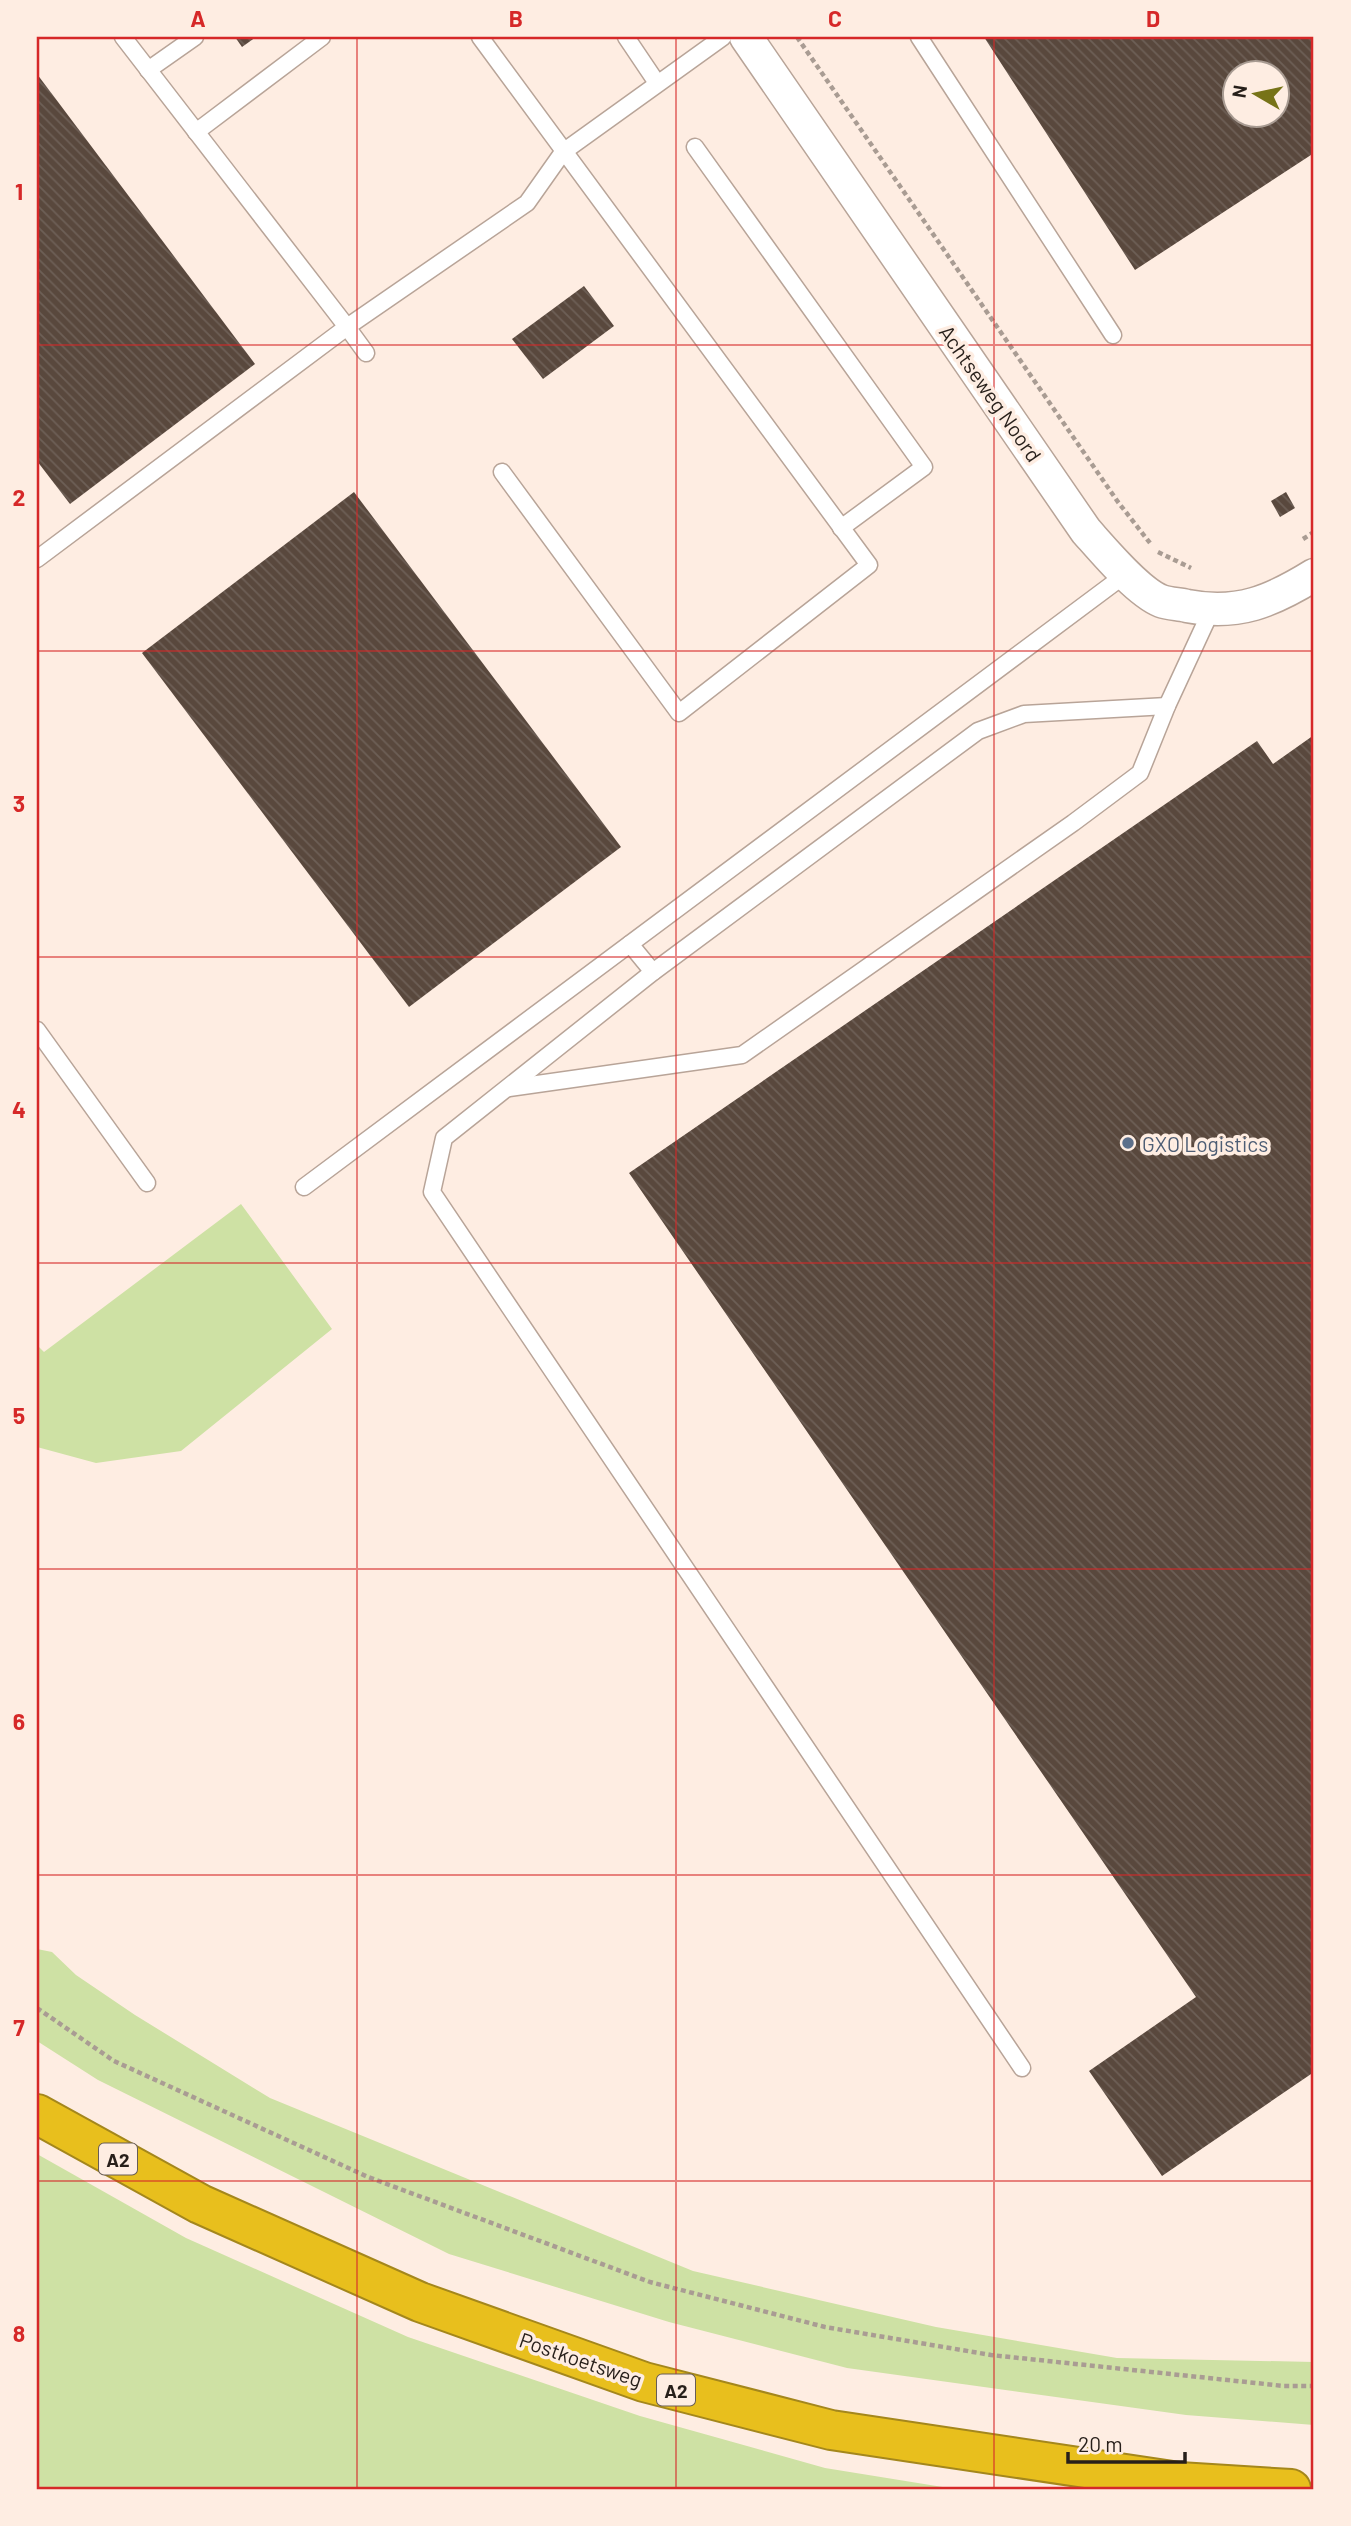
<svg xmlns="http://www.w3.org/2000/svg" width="1351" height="2526" font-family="Barlow,sans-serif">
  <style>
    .green { fill: #cee1a4 }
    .building { fill: url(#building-back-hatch); fill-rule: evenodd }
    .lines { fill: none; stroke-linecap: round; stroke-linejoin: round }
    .lane-casing { stroke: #b8a498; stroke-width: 19 }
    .street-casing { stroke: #b8a498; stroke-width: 35 }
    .highway-casing { stroke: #a4871c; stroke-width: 42 }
    .path { stroke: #a99c93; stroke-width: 4.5; stroke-dasharray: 5 3.5; stroke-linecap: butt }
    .lane { stroke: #fff; stroke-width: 16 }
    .street { stroke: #fff; stroke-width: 32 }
    .highway { stroke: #e8bf1d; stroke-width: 38 }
    .grid { fill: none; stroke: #d62828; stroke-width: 2; stroke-opacity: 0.55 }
    .service-dot { fill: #5c6f8a; stroke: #feede2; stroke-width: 2.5 }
    .labels { text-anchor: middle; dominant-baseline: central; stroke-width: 7; stroke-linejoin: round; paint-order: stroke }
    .shield { fill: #feede2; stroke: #685d56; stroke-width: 2 }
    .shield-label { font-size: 19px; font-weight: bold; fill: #271f1a }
    .street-label { font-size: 21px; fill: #271f1a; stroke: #feede2 }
    .service-label { font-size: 21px; fill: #4e5e75; stroke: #feede2; text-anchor: start }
    .neatline { fill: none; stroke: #d62828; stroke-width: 2.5 }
    .grid-label { font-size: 23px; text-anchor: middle; font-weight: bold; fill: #d62828 }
  </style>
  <defs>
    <pattern id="building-back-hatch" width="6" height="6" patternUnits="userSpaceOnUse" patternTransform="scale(1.75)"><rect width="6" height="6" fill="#59483d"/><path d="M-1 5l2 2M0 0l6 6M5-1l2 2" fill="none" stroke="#6d5f56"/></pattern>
  </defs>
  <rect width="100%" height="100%" fill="#feede2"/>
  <g class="green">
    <polygon points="241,1204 332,1329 181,1451 96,1463 37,1447 37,1345 44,1352"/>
    <polygon points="37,1949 52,1952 76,1975 135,2015 270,2098 693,2271 936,2327 1117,2358 1314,2362 1314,2425 1186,2415 847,2368 669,2322 449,2254 98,2080 37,2041"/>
    <polygon points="37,2154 186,2238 408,2337 640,2416 825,2468 955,2489 37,2489"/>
  </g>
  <g class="building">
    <polygon points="235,37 256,37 242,47"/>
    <path d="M984 37H1314V153L1135 270ZM1236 74H1278V116H1236Z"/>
    <polygon points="37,74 255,364 70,504 37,461"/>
    <polygon points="584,286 614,326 543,379 512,339"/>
    <polygon points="354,492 621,847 409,1007 142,653"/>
    <polygon points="1286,492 1295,508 1280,517 1271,501"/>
    <polygon points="1314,735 1314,2072 1162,2176 1089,2071 1196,1997 629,1173 1257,741 1273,764"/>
  </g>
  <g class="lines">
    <g class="lane-casing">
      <g id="lane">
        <polyline points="480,37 869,565 679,713 502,472"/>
        <polyline points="626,37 657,83"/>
        <polyline points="919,37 1113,335"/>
        <polyline points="148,70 195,37"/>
        <polyline points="196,132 322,37"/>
        <polyline points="695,147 924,467 841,528"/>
        <polyline points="366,353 347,327 527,203 563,152 723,37"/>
        <polyline points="37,559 347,327 123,37"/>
        <polyline points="630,944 653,972"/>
        <polyline points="37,1030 147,1183"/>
        <polyline points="509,1088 742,1055 1073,823 1140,773 1167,706 1211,611"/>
        <polyline points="304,1187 1126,574"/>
        <polyline points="1022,2068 432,1192 444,1138 653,972 978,731 1024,714 1167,706"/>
      </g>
    </g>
    <g class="street-casing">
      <path id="street" d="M746 37 1086 531C1103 550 1138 592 1161 601 1169 604 1179 604 1187 606 1238 616 1272 601 1314 575"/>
    </g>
    <g class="highway-casing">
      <polyline id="highway" points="37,2114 200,2204 420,2302 644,2382 831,2430 1179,2482 1291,2489"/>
    </g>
    <g class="path">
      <polyline points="797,37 1118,502 1150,543"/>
      <polyline points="1303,539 1314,532"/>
      <polyline points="1158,552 1191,568"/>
      <polyline points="37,2008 114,2061 368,2177 650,2282 825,2327 991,2355 1284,2386 1314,2386"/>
    </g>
    <use href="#lane" class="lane"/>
    <use href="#street" class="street"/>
    <use href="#highway" class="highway"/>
  </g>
  <path class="grid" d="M357 37V2489M676 37V2489M994 37V2489M37 345H1314M37 651H1314M37 957H1314M37 1263H1314M37 1569H1314M37 1875H1314M37 2181H1314"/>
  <circle class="service-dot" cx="1128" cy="1143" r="7"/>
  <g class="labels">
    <g class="shield">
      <rect x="99" y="2143.5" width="38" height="31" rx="5"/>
      <rect x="657" y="2374.5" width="38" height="31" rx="5"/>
    </g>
    <g class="shield-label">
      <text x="118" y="2159">A2</text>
      <text x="676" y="2390">A2</text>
    </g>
    <g class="street-label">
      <text transform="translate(991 393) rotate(55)">Achtseweg Noord</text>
      <text transform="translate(581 2359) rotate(19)">Postkoetsweg</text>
    </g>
    <g class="service-label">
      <text x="1142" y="1143">GXO Logistics</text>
    </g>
  </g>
  <rect width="1351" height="2526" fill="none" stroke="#feede2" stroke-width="77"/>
  <g transform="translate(1256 94) rotate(279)"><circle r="33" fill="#feede2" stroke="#a89b92" stroke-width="2"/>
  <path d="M0-5L12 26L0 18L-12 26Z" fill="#777317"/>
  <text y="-10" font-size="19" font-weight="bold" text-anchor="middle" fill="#271f1a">N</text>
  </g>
  <path d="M1068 2452v10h117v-10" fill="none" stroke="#271f1a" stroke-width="3.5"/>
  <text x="1078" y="2452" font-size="21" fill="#271f1a" stroke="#feede2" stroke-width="5" paint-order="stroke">20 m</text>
  <rect x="38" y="38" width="1274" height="2450" class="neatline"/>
  <g class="grid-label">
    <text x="198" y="27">A</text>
    <text x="516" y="27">B</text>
    <text x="835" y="27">C</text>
    <text x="1153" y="27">D</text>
    <text x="19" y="200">1</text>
    <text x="19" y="506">2</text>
    <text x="19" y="812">3</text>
    <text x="19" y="1118">4</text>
    <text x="19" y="1424">5</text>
    <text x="19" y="1730">6</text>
    <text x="19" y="2036">7</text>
    <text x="19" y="2342">8</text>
  </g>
</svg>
